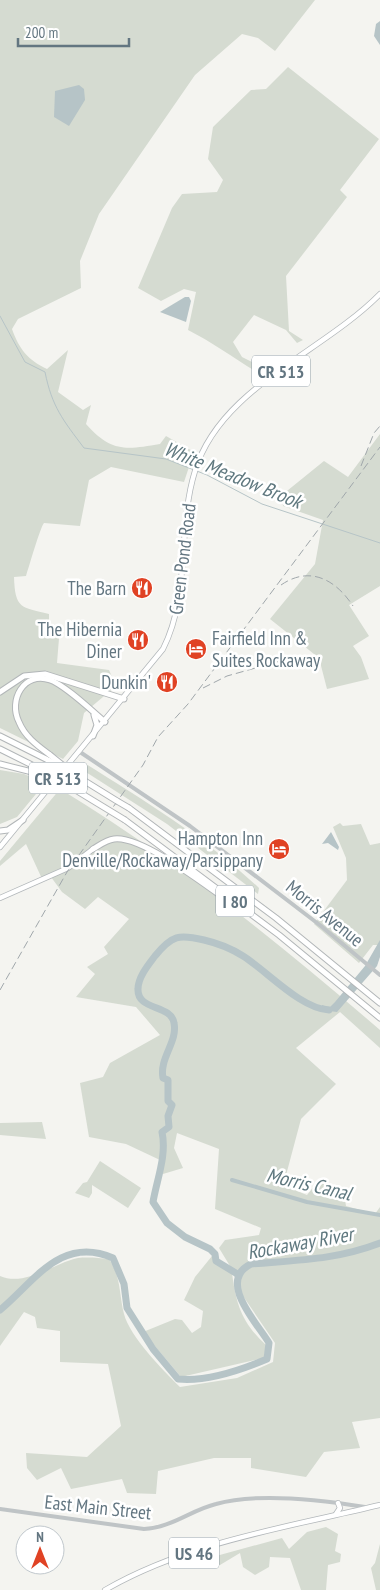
<svg xmlns="http://www.w3.org/2000/svg" width="380" height="1590" font-family="'PT Sans Narrow',sans-serif">
  <style>
    .green { fill: #d5dbd1 }
    .water { fill: #b6c4c7 }
    .lines { fill: none; stroke-linecap: round; stroke-linejoin: round }
    .stream { stroke: #b6c4c7; stroke-width: 1 }
    .canal { stroke: #b6c4c7; stroke-width: 4 }
    .river { stroke: #b6c4c7; stroke-width: 7 }
    .primary-casing { stroke: #b2b7ba; stroke-width: 6 }
    .motorway-casing { stroke: #b2b6b8; stroke-width: 7 }
    .tertiary { stroke: #bfc4c6; stroke-width: 4 }
    .primary { stroke: #fff; stroke-width: 4.5 }
    .motorway { stroke: #fff; stroke-width: 5 }
    .rail { stroke: #a0a7ab; stroke-width: 1; stroke-dasharray: 8 4; stroke-linecap: butt }
    .motorway-bridge-casing { stroke: #b2b6b8; stroke-width: 7; stroke-linecap: butt }
    .motorway-bridge { stroke: #fff; stroke-width: 5 }
    .labels { text-anchor: middle; dominant-baseline: central; stroke-width: 5; stroke-linejoin: round; paint-order: stroke }
    .shield { fill: #fff; stroke: #929fa7; stroke-width: 1 }
    .shield-label { font-size: 18px; font-weight: bold; fill: #637681 }
    .street-label { font-size: 19px; fill: #637681; stroke: #fff }
    .poi-label { font-size: 19px; fill: #637681; stroke: #fff; text-anchor: end }
    .water-label { font-size: 20px; font-style: italic; fill: #5f787f; stroke: #fff }
  </style>
  <rect width="100%" height="100%" fill="#f4f4f0"/>
  <g class="green">
    <path d="M0 0H315L275 51 258 38 242 34 195 75 99 214 80 261 81 288 18 319 12 329C19 349 28 360 47 369L68 350 58 392 83 410 91 405 86 424C111 452 125 450 160 444L166 436 194 452 184 482 111 467 89 480 80 526 44 523C40 528 29 567 26 576L14 577C15 609 21 607 49 614V625L60 626 57 663 109 670 116 686 84 713 78 741 63 759 0 728Z"/>
    <path d="M288 67 379 139 340 190 347 197 286 276 289 331 303 340 297 343 286 330 254 315 233 342 242 357 268 370 262 375C236 360 214 343 188 330L196 292 184 289 161 301 138 288 172 208 182 194 217 192 223 180 208 159 213 127 251 90 266 89Z"/>
    <polygon points="380,434 380,586 349,605 369,636 353,646 361,657 369,679 327,689 319,658 270,619 315,564 323,520 283,506 282,495 324,461 348,477"/>
    <path d="M86 764C145 801 207 839 259 888L258 894 167 824 78 767Z"/>
    <polygon points="0,770 24,774 45,783 17,817 0,824"/>
    <path d="M60 789C174 858 279 943 380 1030V1048L340 1012 296 1048 336 1084 301 1119 285 1179 292 1189 307 1195 319 1180 343 1188 346 1206 375 1214 380 1207V1418L352 1422 360 1448 324 1452 306 1477 251 1468V1458H214L158 1471 156 1494 127 1493 122 1479 71 1489 61 1468 37 1480 27 1468 26 1453 87 1457 121 1426 108 1364 60 1362V1331L37 1328 35 1317 24 1312 0 1346V1276C25 1287 54 1263 78 1258 88 1257 99 1258 109 1259 121 1276 119 1294 124 1314 130 1337 163 1370 180 1387L237 1378 273 1362 275 1343 243 1296 230 1266 219 1248 225 1240 259 1235 261 1228 215 1209 219 1149 177 1133 174 1148 183 1168 163 1174 160 1160 126 1144 89 1137 80 1083 103 1077 110 1063 160 1035 136 1007 76 997 95 974 87 967 108 954 104 947 129 919 98 897 85 909 62 892 51 877 43 881 26 844 0 866V861Z"/>
    <polygon points="340,823 343,826 361,824 370,845 380,843 380,945 373,945 359,963 314,924 347,880 346,858 333,827"/>
    <polygon points="42,1122 46,1139 0,1135 0,1123"/>
    <polygon points="100,1161 141,1188 128,1208 92,1185 92,1193 89,1198 75,1193 83,1183 87,1182"/>
    <path d="M212 1256 232 1273C236 1304 242 1323 266 1345L264 1358 181 1377 143 1332 175 1319 182 1320 192 1333 201 1327 203 1311 184 1300 195 1277Z"/>
    <polygon points="326,1527 338,1534 335,1551 341,1554 340,1562 328,1565 326,1590 301,1590 290,1558 270,1557 269,1567 255,1575 243,1567 240,1553 220,1565 198,1561 282,1538 289,1549 307,1532"/>
    <polygon points="380,1544 380,1590 376,1590 371,1568 375,1563"/>
  </g>
  <g class="water">
    <polygon points="380,21 380,45 374,36 376,24"/>
    <polygon points="79,85 84,89 85,100 69,126 54,117 55,91"/>
    <polygon points="185,297 189,297 191,301 186,322 160,312"/>
    <polygon points="331,832 339,847 338,850 328,843 322,844"/>
    <polygon points="380,940 380,957 377,966 337,1012 322,1010 322,1005 330,1007 335,1002 365,966"/>
  </g>
  <g class="lines">
    <path class="stream" d="M0 316 25 362 45 372C52 407 63 420 84 448L166 459 207 475 262 504 380 543"/>
    <polyline class="canal" points="232,1180 307,1202 380,1215"/>
    <g class="river">
      <path d="M239 1275 216 1261 215 1254 210 1249 185 1237 167 1223 153 1202C157 1179 167 1155 162 1132L169 1127 168 1116 172 1105 168 1101V1080L163 1078C159 1058 178 1042 174 1023 171 1004 137 1011 138 989 138 977 149 964 155 956 172 935 179 934 204 940 217 943 232 949 243 956 267 971 301 1009 329 1010"/>
      <path d="M0 1310C34 1282 61 1235 113 1258L124 1284 127 1308 153 1349 178 1379C206 1382 241 1370 267 1359L269 1343C258 1324 216 1281 251 1264 297 1260 336 1260 380 1243"/>
    </g>
    <g class="primary-casing">
      <g id="primary">
        <path d="M0 847 163 649C191 594 177 529 195 471 220 388 322 353 380 294"/>
        <polyline points="0,898 68,868 93,849"/>
        <polyline points="336,1514 340,1508 338,1503"/>
        <path d="M105 1590C188 1542 288 1527 380 1505"/>
      </g>
    </g>
    <g class="motorway-casing">
      <g id="motorway">
        <polyline points="0,692 24,676 45,674 124,699"/>
        <polyline points="0,736 48,760"/>
        <polyline points="93,736 97,725 94,715"/>
        <polyline points="0,749 46,772"/>
        <path d="M50 755C38 746 25 737 19 722 8 700 24 671 50 680 65 685 92 711 105 722"/>
        <polyline points="0,764 40,774"/>
        <polyline points="75,775 117,801"/>
        <polyline points="129,808 276,918 380,1003"/>
        <polyline points="125,820 279,935 380,1018"/>
        <polyline points="0,831 8,830 23,820"/>
        <path d="M93 849C100 845 106 840 114 839 143 835 213 891 238 908"/>
      </g>
    </g>
    <g class="tertiary">
      <polyline points="80,752 190,826 321,926 380,975"/>
      <path d="M0 1509 144 1529C171 1528 191 1510 216 1504 259 1492 322 1500 365 1507"/>
    </g>
    <use href="#primary" class="primary"/>
    <use href="#motorway" class="motorway"/>
    <g class="rail">
      <polyline points="361,466 374,433 380,426"/>
      <path d="M281 585C310 565 336 580 353 606"/>
      <polyline points="203,688 227,676 291,658"/>
      <polyline points="0,990 67,872 143,765 158,737 188,704 380,447"/>
    </g>
    <g class="motorway-bridge-casing">
      <g id="motorway-bridge">
        <polyline points="50,755 75,775"/>
        <polyline points="48,760 60,767"/>
        <polyline points="46,772 125,820"/>
        <polyline points="40,774 58,782"/>
        <polyline points="117,801 129,808"/>
      </g>
    </g>
    <use href="#motorway-bridge" class="motorway-bridge"/>
  </g>
  <defs>
    <g id="restaurant-disc" transform="scale(1.125)"><circle r="9.5" fill="#e04224" stroke="#fff"/><path d="M-5-6h1v4h1v-4h1v4h1v-4h1v5L-1.5 .5V6h-2V.5L-5-1ZM5-6V6H3V1.5H1.5Q1.5-4 5-6Z" fill="#fff"/></g>
    <g id="hotel-disc" transform="scale(1.125)"><circle r="9.5" fill="#e04224" stroke="#fff"/><path d="M-6-4.5h1.5V1H6V5H4.5V3h-9V5H-6ZM-4 0a1.8 1.8 0 1 1 3.6 0ZM.5 0V-2.5h3Q6-2.5 6 0Z" fill="#fff"/></g>
  </defs>
  <g fill-rule="evenodd">
    <use href="#restaurant-disc" x="142" y="588"/>
    <use href="#restaurant-disc" x="138" y="640"/>
    <use href="#hotel-disc" x="196" y="649"/>
    <use href="#restaurant-disc" x="167" y="682"/>
    <use href="#hotel-disc" x="279" y="849"/>
  </g>
  <g class="labels">
    <g class="shield">
      <rect x="252" y="355.5" width="58" height="31" rx="4"/>
      <rect x="29" y="762.5" width="58" height="31" rx="4"/>
      <rect x="216" y="885.5" width="38" height="31" rx="4"/>
      <rect x="169" y="1537.5" width="50" height="31" rx="4"/>
    </g>
    <g class="shield-label">
      <text x="281" y="371">CR 513</text>
      <text x="58" y="778">CR 513</text>
      <text x="235" y="901">I 80</text>
      <text x="194" y="1553">US 46</text>
    </g>
    <g class="street-label">
      <text transform="translate(182 559) rotate(-83)">Green Pond Road</text>
      <text transform="translate(325 913) rotate(39)">Morris Avenue</text>
      <text transform="translate(98 1507) rotate(6)">East Main Street</text>
    </g>
    <g class="poi-label">
      <text x="126" y="588">The Barn</text>
      <text x="122" y="629">The Hibernia<tspan x="122" dy="22">Diner</tspan></text>
      <text x="212" y="638" text-anchor="start">Fairfield Inn &amp;<tspan x="212" dy="22">Suites Rockaway</tspan></text>
      <text x="151" y="682">Dunkin'</text>
      <text x="263" y="838">Hampton Inn<tspan x="263" dy="22">Denville/Rockaway/Parsippany</tspan></text>
    </g>
    <g class="water-label">
      <text transform="translate(233 475) rotate(22)">White Meadow Brook</text>
      <text transform="translate(309 1184) rotate(13)">Morris Canal</text>
      <text transform="translate(300 1243) rotate(-10)">Rockaway River</text>
    </g>
  </g>
  <g transform="translate(40 1550)"><circle r="24" fill="#ffffff" stroke="#c1c8cd"/>
  <path d="M0-4L9 19L0 12L-9 19Z" fill="#e04224"/>
  <text y="-8" font-size="14" font-weight="bold" text-anchor="middle" fill="#637681">N</text>
  </g>
  <path d="M18 38v8h111v-8" fill="none" stroke="#637681" stroke-width="2.5"/>
  <text x="25" y="38" font-size="15" fill="#637681" stroke="#ffffff" stroke-width="4" paint-order="stroke">200 m</text>
</svg>
